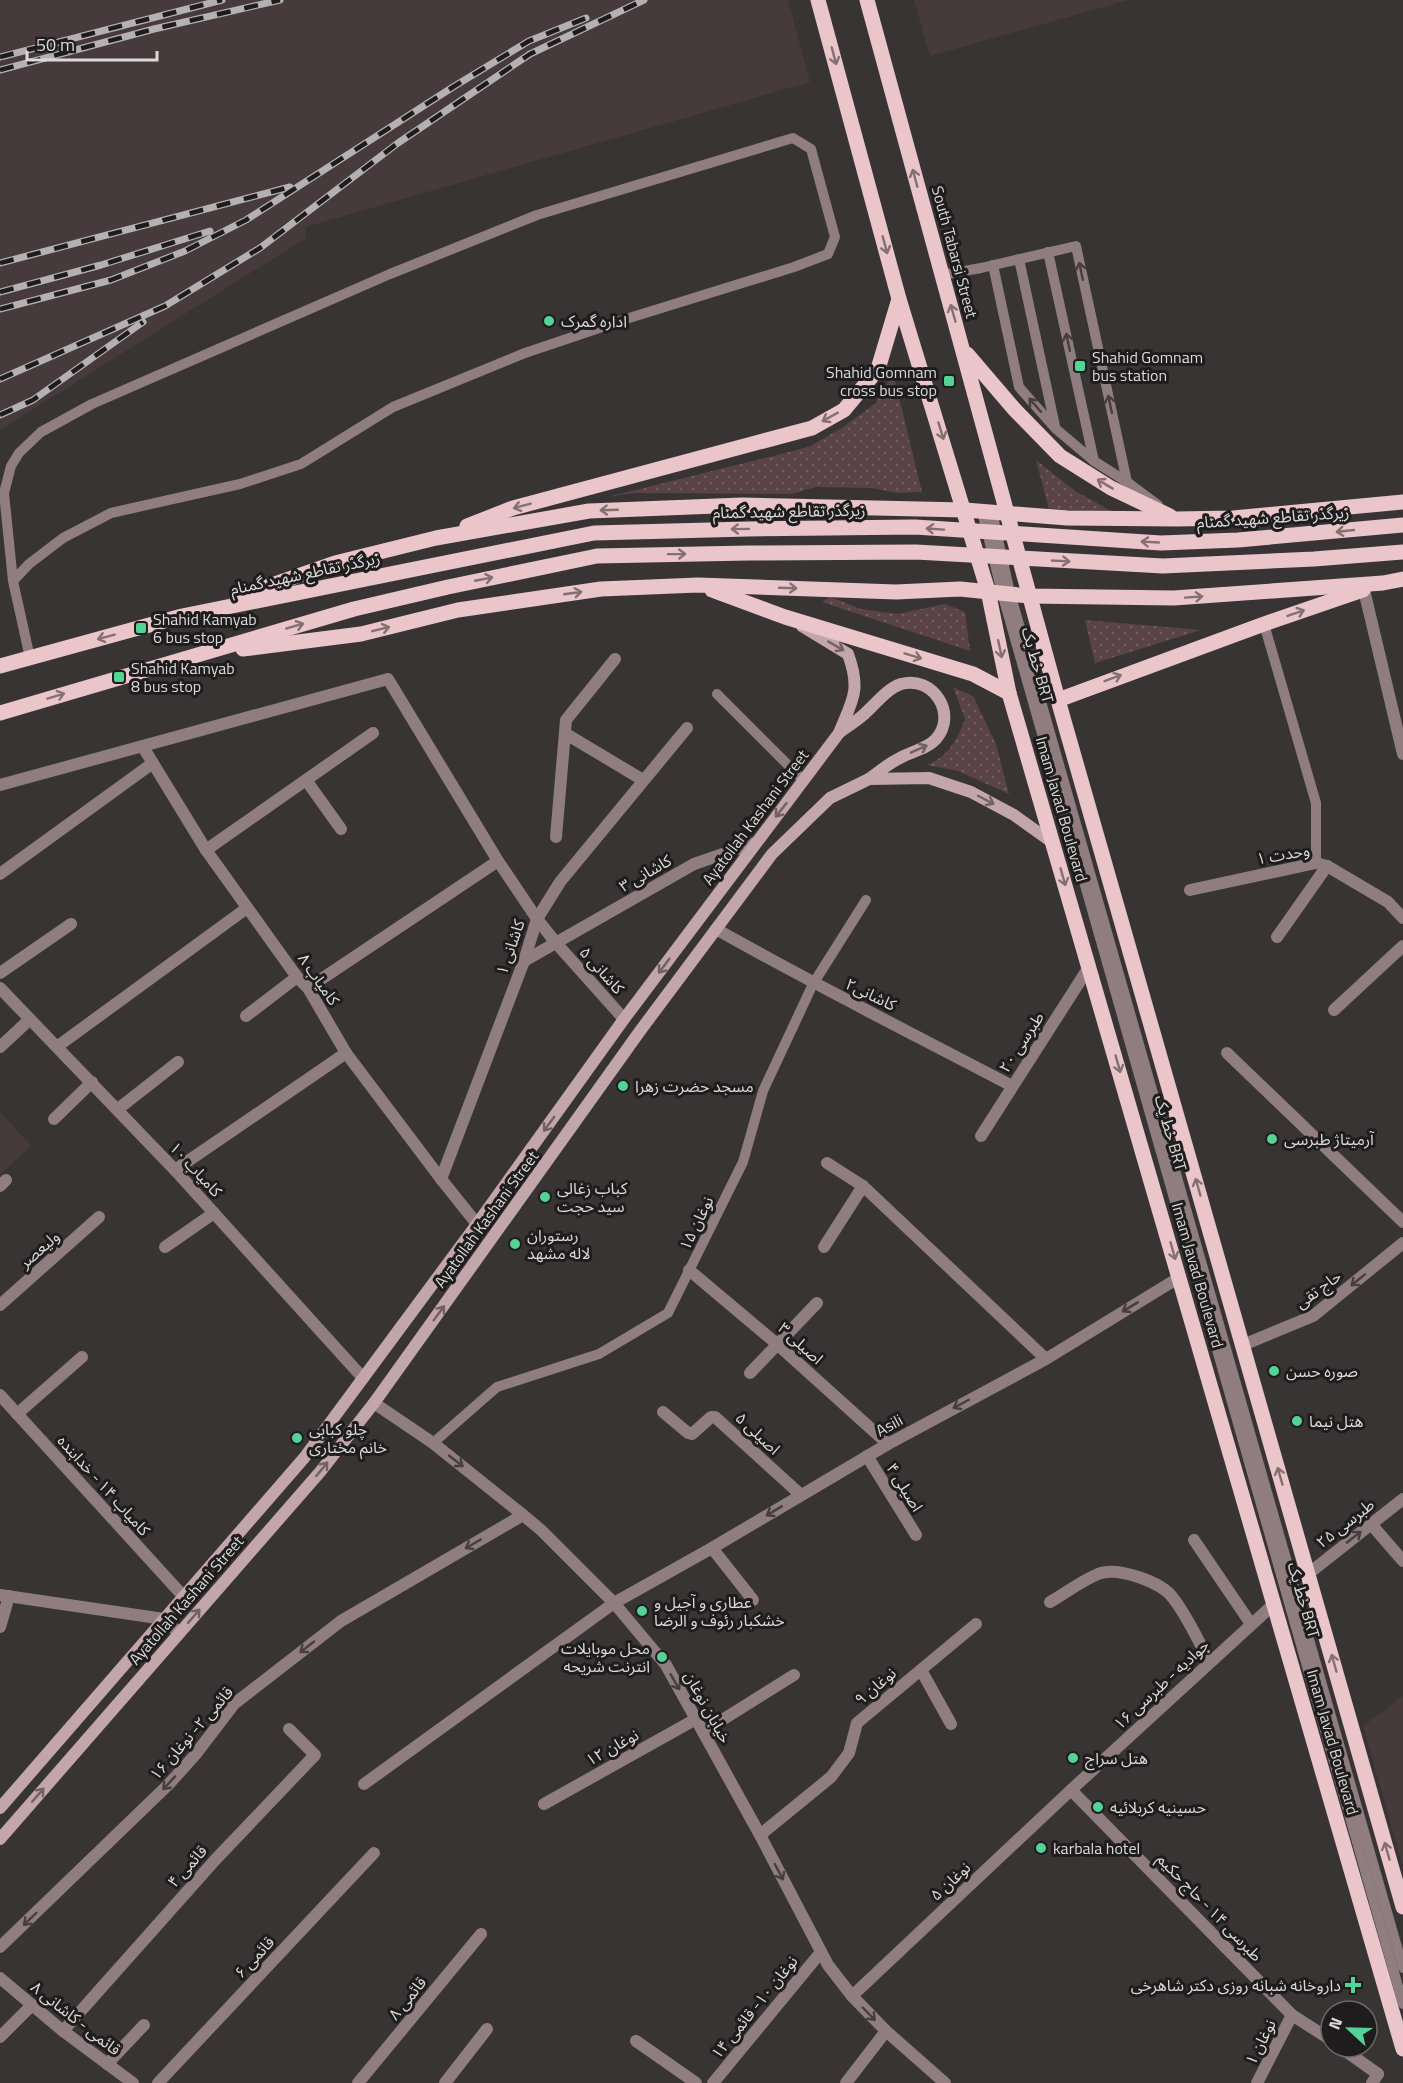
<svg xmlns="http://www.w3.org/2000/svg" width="1403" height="2083" font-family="'Titillium Web','Noto Sans Arabic',sans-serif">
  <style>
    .built { fill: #463a3c }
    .grass { fill: url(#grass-dots) }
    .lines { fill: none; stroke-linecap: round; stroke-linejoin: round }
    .service { stroke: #8f7d7f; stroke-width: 10 }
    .minor { stroke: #8f7d7f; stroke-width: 12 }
    .tertiary { stroke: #8f7d7f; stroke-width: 12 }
    .secondary { stroke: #c2a6a9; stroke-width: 12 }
    .primary { stroke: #eac5c9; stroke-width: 15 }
    .rail-casing { stroke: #b5b1b2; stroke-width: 7 }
    .rail { stroke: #1e1c1c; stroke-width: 4.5; stroke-dasharray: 14; stroke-linecap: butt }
    .oneway { stroke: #847072 }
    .oneway2 { stroke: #463e3f }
    .oneway3 { stroke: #706162 }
    .poi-dot { fill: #53d396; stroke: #1e1c1c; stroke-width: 2 }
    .labels { text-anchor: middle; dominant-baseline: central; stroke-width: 6; stroke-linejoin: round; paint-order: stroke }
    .street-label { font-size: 16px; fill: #dcd8d9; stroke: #1e1c1c }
    .poi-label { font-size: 16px; fill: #dcd8d9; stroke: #1e1c1c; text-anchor: start }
  </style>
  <defs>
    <pattern id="grass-dots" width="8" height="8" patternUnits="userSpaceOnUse" patternTransform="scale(1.5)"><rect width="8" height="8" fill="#594346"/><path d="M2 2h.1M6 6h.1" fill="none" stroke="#705d60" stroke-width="1.8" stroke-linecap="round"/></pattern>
  </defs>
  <rect width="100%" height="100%" fill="#383434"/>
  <g class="built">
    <polygon points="0,0 788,0 810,82 305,227 306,238 0,430"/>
    <polygon points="914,0 1128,0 930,56"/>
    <polygon points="0,1112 31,1146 0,1174"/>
    <polygon points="1403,1696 1403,1867 1363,1726"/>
  </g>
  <g class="grass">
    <polygon points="893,373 922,492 897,493 872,488 816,487 791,494 634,493 611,496 809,447 843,427 875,404"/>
    <polygon points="1036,460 1075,491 1113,512 1050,513"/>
    <polygon points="830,597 861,609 897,614 945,604 965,612 970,651 822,602"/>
    <polygon points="1085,620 1201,630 1095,663"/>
    <path d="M953 687 973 696 996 744 1009 794 958 771 927 765C949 756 957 740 965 719Z"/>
  </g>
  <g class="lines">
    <g class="service">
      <polyline points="1048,252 1094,461"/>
      <polyline points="1019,259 1055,426"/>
      <polyline points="993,265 1019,387 1056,429 1094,461 1127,482 1158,505"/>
      <polyline points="942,275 981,268 1076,246 1127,482"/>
      <polyline points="982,511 1002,593 1403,2004"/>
      <polyline points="992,512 1010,593 1403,1968"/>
      <polyline points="13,581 29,564 63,538 111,513 240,484 301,464 393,407 525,353 626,319 794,267 828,254 835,237 811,149 793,138 537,215 390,274 92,404 41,432 19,453 11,466 4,493 13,581 30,658"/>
      <polyline points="1264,624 1316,803 1316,863"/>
      <polyline points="717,694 804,781"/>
      <polyline points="433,1443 497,1387 599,1354 668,1313 743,1162 763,1091 813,984 866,900"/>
    </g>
    <g class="minor">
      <polyline points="1364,590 1403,754"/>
      <polyline points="566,734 643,780"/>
      <polyline points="143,747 206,850 297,977 308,988 346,1053 441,1179 477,1224"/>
      <polyline points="306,780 341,829"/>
      <polyline points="0,785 388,679 498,861 537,919 556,943 624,1019"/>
      <polyline points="556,837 566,720 615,659"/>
      <polyline points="206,850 373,733"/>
      <polyline points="0,874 153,763"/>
      <polyline points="1190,890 1316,863 1327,866 1388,902 1403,918"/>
      <path d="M716 929C813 984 913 1034 1012 1086"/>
      <polyline points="1277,937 1327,866"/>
      <polyline points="524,961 694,864 755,843"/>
      <polyline points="0,973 71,924"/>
      <polyline points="0,988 175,1170 363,1378"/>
      <polyline points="308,988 498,861"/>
      <polyline points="1334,1010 1403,946"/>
      <polyline points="246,1016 297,977"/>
      <polyline points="58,1046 247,908"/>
      <polyline points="0,1047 30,1019"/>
      <polyline points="1227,1053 1403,1222"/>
      <polyline points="118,1109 178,1062"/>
      <polyline points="54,1119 92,1082"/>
      <polyline points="981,1136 1089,967"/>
      <polyline points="827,1163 863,1186 1046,1359"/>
      <polyline points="175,1170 346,1053"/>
      <polyline points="441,1179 524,961 537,919 560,882 687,728"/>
      <polyline points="0,1186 6,1180"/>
      <polyline points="165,1247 214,1213"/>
      <polyline points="824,1247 863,1186"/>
      <polyline points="689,1270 777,1344 888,1444"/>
      <polyline points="0,1305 99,1217"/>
      <polyline points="1243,1345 1313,1316 1403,1243"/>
      <polyline points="750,1373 817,1303"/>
      <polyline points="0,1395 184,1597"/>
      <polyline points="663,1412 688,1433 692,1434 711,1417 715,1417 801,1495"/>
      <polyline points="17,1414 82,1357"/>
      <polyline points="867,1456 916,1535"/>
      <polyline points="1371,1524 1403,1561"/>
      <polyline points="1194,1540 1251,1624"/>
      <polyline points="712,1548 753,1600"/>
      <polyline points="1308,1574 1403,1499"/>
      <path d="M1050 1602C1066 1593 1081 1581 1098 1574 1117 1566 1162 1582 1173 1598 1188 1617 1198 1641 1210 1662"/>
      <polyline points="0,1627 9,1596"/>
      <polyline points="921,1670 951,1724"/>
      <polyline points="703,1732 794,1675"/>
      <polyline points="364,1784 614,1603 712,1548 888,1444 1046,1359 1180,1277"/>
      <polyline points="1071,1790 1292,2015 1331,2040"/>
      <polyline points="544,1804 696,1719"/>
      <polyline points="760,1835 831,1777 849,1753 857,1723 976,1624"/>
      <polyline points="0,1947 169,1784 195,1755 234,1704 341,1621 523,1515"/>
      <polyline points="0,1978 63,2031 133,2083"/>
      <polyline points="852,1996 1071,1790 1274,1604"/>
      <polyline points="63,2031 216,1859 315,1755 289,1729"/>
      <polyline points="0,2037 32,2005"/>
      <polyline points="636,2041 696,2083"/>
      <polyline points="1340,2047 1378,2074"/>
      <polyline points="107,2064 144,2025"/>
      <polyline points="158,2083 374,1853"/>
      <polyline points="358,2083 481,1934"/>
      <polyline points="445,2083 487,2029"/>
      <polyline points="713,2083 821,1952"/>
      <polyline points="846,2083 886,2031"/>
      <polyline points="1257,2083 1292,2015"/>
    </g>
    <g class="tertiary">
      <polyline points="374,1403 433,1443 523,1515 541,1530 614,1603 666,1665 760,1835 828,1965 852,1996 886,2031 945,2083"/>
      <polyline points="0,1595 164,1619 179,1633"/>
      <polyline points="1372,2083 1378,2074"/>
    </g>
    <g class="secondary">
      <path d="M840 732C847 727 855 722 862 716 874 706 886 689 901 684 933 675 958 714 936 739 927 749 912 751 900 758 889 763 879 772 870 778"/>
      <path d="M0 1808 304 1458 477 1224 624 1019 839 733C853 699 861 690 848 654L802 626"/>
      <polyline points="0,1839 320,1472 374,1403 640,1031 772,854 830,798 869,779 929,778 971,792 1014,815 1053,843"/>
    </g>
    <g class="primary">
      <polyline points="818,0 899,299 988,591 1009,693 1403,2049"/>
      <polyline points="867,0 1058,700 1403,1907"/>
      <polyline points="967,354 1015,410 1060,456 1111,488 1170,516"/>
      <polyline points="467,526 513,508 812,428 844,410 878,369 899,299"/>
      <polyline points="712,590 785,617 973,674 1009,693"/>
      <polyline points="237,597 335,563 436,538 589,511 742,505 965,510 1067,518 1176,519 1233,518 1403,502"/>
      <polyline points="243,649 361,634 458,610 601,589 698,585 896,592 960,589 1029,596 1174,598 1383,583 1403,579"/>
      <polyline points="0,666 182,616 594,533 748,529 915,527 1161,543 1238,540 1403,525"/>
      <polyline points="1058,700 1264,624 1363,590"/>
      <polyline points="0,713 354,609 448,587 597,556 749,553 916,552 1163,566 1314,559 1403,552"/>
    </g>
    <g class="rail-casing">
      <g id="rail">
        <polyline points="0,57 222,0"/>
        <polyline points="0,70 154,29 280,0"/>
        <polyline points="0,263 290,187"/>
        <polyline points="0,292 101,265 210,231"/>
        <polyline points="0,309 111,280 185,251 246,220 453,87 529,41 586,18"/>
        <polyline points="0,379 165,306 260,248 398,143 530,54 644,0"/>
        <polyline points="0,415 33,400 143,322"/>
      </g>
    </g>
    <use href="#rail" class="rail"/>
  </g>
  <defs><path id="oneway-shaft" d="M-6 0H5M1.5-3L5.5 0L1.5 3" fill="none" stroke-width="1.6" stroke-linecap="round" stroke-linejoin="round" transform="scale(1.5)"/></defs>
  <g class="oneway">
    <use href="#oneway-shaft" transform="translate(834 56) rotate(75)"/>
    <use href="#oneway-shaft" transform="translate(915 178) rotate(-105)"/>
    <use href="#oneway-shaft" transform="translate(885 245) rotate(75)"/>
    <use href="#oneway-shaft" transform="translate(953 313) rotate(-106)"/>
    <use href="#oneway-shaft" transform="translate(830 417) rotate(151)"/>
    <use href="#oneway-shaft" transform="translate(941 431) rotate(73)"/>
    <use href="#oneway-shaft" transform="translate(1105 484) rotate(-149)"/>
    <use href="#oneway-shaft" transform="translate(522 506) rotate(165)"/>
    <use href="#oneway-shaft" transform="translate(609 510) rotate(178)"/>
    <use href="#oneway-shaft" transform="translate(740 529) rotate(179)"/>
    <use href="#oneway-shaft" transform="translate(935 529) rotate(-176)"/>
    <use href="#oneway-shaft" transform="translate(1345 531) rotate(174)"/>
    <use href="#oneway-shaft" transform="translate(1150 542) rotate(-177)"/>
    <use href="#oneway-shaft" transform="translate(677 554) rotate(-1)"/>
    <use href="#oneway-shaft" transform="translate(1061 561) rotate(3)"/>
    <use href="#oneway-shaft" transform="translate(484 579) rotate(-11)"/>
    <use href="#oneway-shaft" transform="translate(788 588) rotate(2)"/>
    <use href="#oneway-shaft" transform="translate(573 593) rotate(-8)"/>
    <use href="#oneway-shaft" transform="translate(1194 597) rotate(-4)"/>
    <use href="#oneway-shaft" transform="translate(1296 613) rotate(-19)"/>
    <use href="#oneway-shaft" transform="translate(295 626) rotate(-16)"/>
    <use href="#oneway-shaft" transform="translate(381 629) rotate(-14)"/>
    <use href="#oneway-shaft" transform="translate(106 637) rotate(165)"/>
    <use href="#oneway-shaft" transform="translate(1000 649) rotate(78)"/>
    <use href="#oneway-shaft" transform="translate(913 656) rotate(17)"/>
    <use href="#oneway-shaft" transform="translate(1113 678) rotate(-20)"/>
    <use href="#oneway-shaft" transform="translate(56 696) rotate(-17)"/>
    <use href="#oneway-shaft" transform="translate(1063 877) rotate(74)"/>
    <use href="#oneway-shaft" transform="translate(1118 1064) rotate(74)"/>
    <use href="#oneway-shaft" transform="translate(1198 1187) rotate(-106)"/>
    <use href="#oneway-shaft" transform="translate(1173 1251) rotate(74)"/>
    <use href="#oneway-shaft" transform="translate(1280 1476) rotate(-106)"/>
    <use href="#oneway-shaft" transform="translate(1334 1663) rotate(-106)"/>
    <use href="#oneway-shaft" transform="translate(1387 1851) rotate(-106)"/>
  </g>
  <g class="oneway2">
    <use href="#oneway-shaft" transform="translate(1081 271) rotate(-102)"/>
    <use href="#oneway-shaft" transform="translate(1068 342) rotate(-102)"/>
    <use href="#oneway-shaft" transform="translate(1110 404) rotate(-102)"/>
    <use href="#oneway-shaft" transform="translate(1035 405) rotate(-131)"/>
    <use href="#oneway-shaft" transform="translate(1358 1280) rotate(141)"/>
    <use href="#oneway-shaft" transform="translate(1130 1307) rotate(149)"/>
    <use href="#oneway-shaft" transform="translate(961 1404) rotate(152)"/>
    <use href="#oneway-shaft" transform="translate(456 1461) rotate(38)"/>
    <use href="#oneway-shaft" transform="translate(774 1511) rotate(149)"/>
    <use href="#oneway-shaft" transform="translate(1354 1537) rotate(-38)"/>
    <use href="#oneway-shaft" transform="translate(473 1544) rotate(150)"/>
    <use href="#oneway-shaft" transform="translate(307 1647) rotate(142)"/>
    <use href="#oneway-shaft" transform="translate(675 1682) rotate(60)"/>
    <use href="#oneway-shaft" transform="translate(169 1783) rotate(133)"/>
    <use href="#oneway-shaft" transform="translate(779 1872) rotate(62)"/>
    <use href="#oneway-shaft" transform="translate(30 1919) rotate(136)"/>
    <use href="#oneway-shaft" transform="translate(869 2014) rotate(46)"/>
  </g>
  <g class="oneway3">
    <use href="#oneway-shaft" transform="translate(836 646) rotate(30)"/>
    <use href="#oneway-shaft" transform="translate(919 749) rotate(-24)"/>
    <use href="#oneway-shaft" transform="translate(986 800) rotate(28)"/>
    <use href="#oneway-shaft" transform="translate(781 810) rotate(128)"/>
    <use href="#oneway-shaft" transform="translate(664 966) rotate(127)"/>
    <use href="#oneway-shaft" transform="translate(549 1124) rotate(126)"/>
    <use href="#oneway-shaft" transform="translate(439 1313) rotate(-54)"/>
    <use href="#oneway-shaft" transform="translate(322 1469) rotate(-51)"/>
    <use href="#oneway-shaft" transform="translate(194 1616) rotate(-49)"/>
    <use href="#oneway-shaft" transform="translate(38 1795) rotate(-49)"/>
  </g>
  <g class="poi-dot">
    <circle cx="549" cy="321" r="6"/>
    <rect x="1074" y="360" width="12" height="12" rx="3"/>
    <rect x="943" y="375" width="12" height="12" rx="3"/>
    <rect x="135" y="622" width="12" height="12" rx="3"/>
    <rect x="113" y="671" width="12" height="12" rx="3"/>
    <circle cx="623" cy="1086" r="6"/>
    <circle cx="1272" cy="1139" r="6"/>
    <circle cx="545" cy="1197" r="6"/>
    <circle cx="515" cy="1244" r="6"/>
    <circle cx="1274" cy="1371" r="6"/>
    <circle cx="1297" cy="1421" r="6"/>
    <circle cx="297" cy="1438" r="6"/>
    <circle cx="642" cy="1611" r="6"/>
    <circle cx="662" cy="1657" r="6"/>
    <circle cx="1073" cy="1758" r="6"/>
    <circle cx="1098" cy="1807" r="6"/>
    <circle cx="1041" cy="1848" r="6"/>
    <path d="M1350 1976h6v6h6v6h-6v6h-6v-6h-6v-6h6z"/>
  </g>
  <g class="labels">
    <g class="street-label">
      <text transform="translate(955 252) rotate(75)">South Tabarsi Street</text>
      <text transform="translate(789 511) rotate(-1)">زیرگذر تقاطع شهید گمنام</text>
      <text transform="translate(1273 517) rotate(-4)">زیرگذر تقاطع شهید گمنام</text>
      <text transform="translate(305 573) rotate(-12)">زیرگذر تقاطع شهید گمنام</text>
      <text transform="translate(1038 665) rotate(74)">خط یک BRT</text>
      <text transform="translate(1062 809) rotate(74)">Imam Javad Boulevard</text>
      <text transform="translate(755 817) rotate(-53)">Ayatollah Kashani Street</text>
      <text transform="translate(1283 854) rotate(-10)">وحدت ۱</text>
      <text transform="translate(645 873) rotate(-30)">کاشانی ۳</text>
      <text transform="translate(510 947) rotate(-71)">کاشانی ۱</text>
      <text transform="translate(602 970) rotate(48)">کاشانی ۵</text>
      <text transform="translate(319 979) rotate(55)">کامیاب ۸</text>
      <text transform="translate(871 994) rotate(26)">کاشانی۲</text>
      <text transform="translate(1021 1042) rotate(-57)">طبرسی ۲۰</text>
      <text transform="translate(1171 1133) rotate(74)">خط یک BRT</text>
      <text transform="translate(196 1169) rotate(47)">کامیاب ۱۰</text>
      <text transform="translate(486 1219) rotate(-54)">Ayatollah Kashani Street</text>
      <text transform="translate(696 1223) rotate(-64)">نوغان ۱۵</text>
      <text transform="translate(39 1249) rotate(-41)">ولیعصر</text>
      <text transform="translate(1198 1275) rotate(74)">Imam Javad Boulevard</text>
      <text transform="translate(1318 1289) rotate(-36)">حاج تقی</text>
      <text transform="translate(801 1343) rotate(42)">اصیلی ۳</text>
      <text transform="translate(889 1425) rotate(-29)">Asili</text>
      <text transform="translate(758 1433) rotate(43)">اصیلی ۵</text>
      <text transform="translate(104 1485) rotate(48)">کامیاب ۱۴ - خدابنده</text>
      <text transform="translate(905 1487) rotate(58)">اصیلی ۴</text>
      <text transform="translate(1345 1523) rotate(-38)">طبرسی ۲۵</text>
      <text transform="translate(186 1600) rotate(-49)">Ayatollah Kashani Street</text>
      <text transform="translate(1304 1600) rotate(74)">خط یک BRT</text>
      <text transform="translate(1161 1684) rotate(-43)">جوادیه - طبرسی ۱۶</text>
      <text transform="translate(875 1686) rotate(-40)">نوغان ۹</text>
      <text transform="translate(708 1707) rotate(61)">خیابان نوغان</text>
      <text transform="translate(191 1733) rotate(-49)">قائمی ۲- نوغان ۱۶</text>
      <text transform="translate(1333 1742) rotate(74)">Imam Javad Boulevard</text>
      <text transform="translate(612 1747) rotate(-29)">نوغان ۱۲</text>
      <text transform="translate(187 1866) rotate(-48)">قائمی ۴</text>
      <text transform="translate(950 1881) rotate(-43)">نوغان ۵</text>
      <text transform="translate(1210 1907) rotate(46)">طبرسی ۱۴ - حاج حکیم</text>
      <text transform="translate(254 1957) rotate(-47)">قائمی ۶</text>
      <text transform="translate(407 1998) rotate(-51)">قائمی ۸</text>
      <text transform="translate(754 2007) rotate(-51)">نوغان ۱۰- قائمی ۱۴</text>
      <text transform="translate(76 2018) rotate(38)">قائمی - کاشانی ۸</text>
      <text transform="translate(1260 2042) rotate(-63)">نوغان ۱</text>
    </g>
    <g class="poi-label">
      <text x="561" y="321">اداره گمرک</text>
      <text x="1092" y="357">Shahid Gomnam<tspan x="1092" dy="18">bus station</tspan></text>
      <text x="937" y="372" text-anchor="end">Shahid Gomnam<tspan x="937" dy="18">cross bus stop</tspan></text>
      <text x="153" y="619">Shahid Kamyab<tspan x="153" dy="18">6 bus stop</tspan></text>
      <text x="131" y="668">Shahid Kamyab<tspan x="131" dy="18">8 bus stop</tspan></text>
      <text x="635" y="1086">مسجد حضرت زهرا</text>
      <text x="1284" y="1139">آرمیتاژ طبرسی</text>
      <text x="557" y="1188">کباب زغالی<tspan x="557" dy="18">سید حجت</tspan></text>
      <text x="527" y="1235">رستوران<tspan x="527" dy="18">لاله مشهد</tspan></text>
      <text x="1286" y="1371">صوره حسن</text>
      <text x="1309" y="1421">هتل نیما</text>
      <text x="309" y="1429">چلو کبابی<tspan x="309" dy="18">خانم مختاری</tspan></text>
      <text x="654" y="1602">عطاری و آجیل و<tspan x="654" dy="18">خشکبار رئوف و الرضا</tspan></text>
      <text x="650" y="1648" text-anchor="end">محل موبايلات<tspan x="650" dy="18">انترنت شريحه</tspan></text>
      <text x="1085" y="1758">هتل سراج</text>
      <text x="1110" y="1807">حسینیه کربلائیه</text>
      <text x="1053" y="1848">karbala hotel</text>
      <text x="1341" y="1985" text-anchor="end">داروخانه شبانه روزی دکتر شاهرخی</text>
    </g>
  </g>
  <g transform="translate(1349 2029) rotate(292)"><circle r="28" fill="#1e1c1c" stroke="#6a6768" stroke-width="1.5"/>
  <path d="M0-4.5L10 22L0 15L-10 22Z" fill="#53d396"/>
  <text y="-9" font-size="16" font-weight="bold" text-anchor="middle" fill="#dcd8d9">N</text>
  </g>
  <path d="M27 51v9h130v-9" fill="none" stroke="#dcd8d9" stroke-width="3"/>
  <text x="36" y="51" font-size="18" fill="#dcd8d9" stroke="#1e1c1c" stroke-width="4.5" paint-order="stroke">50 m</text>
</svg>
